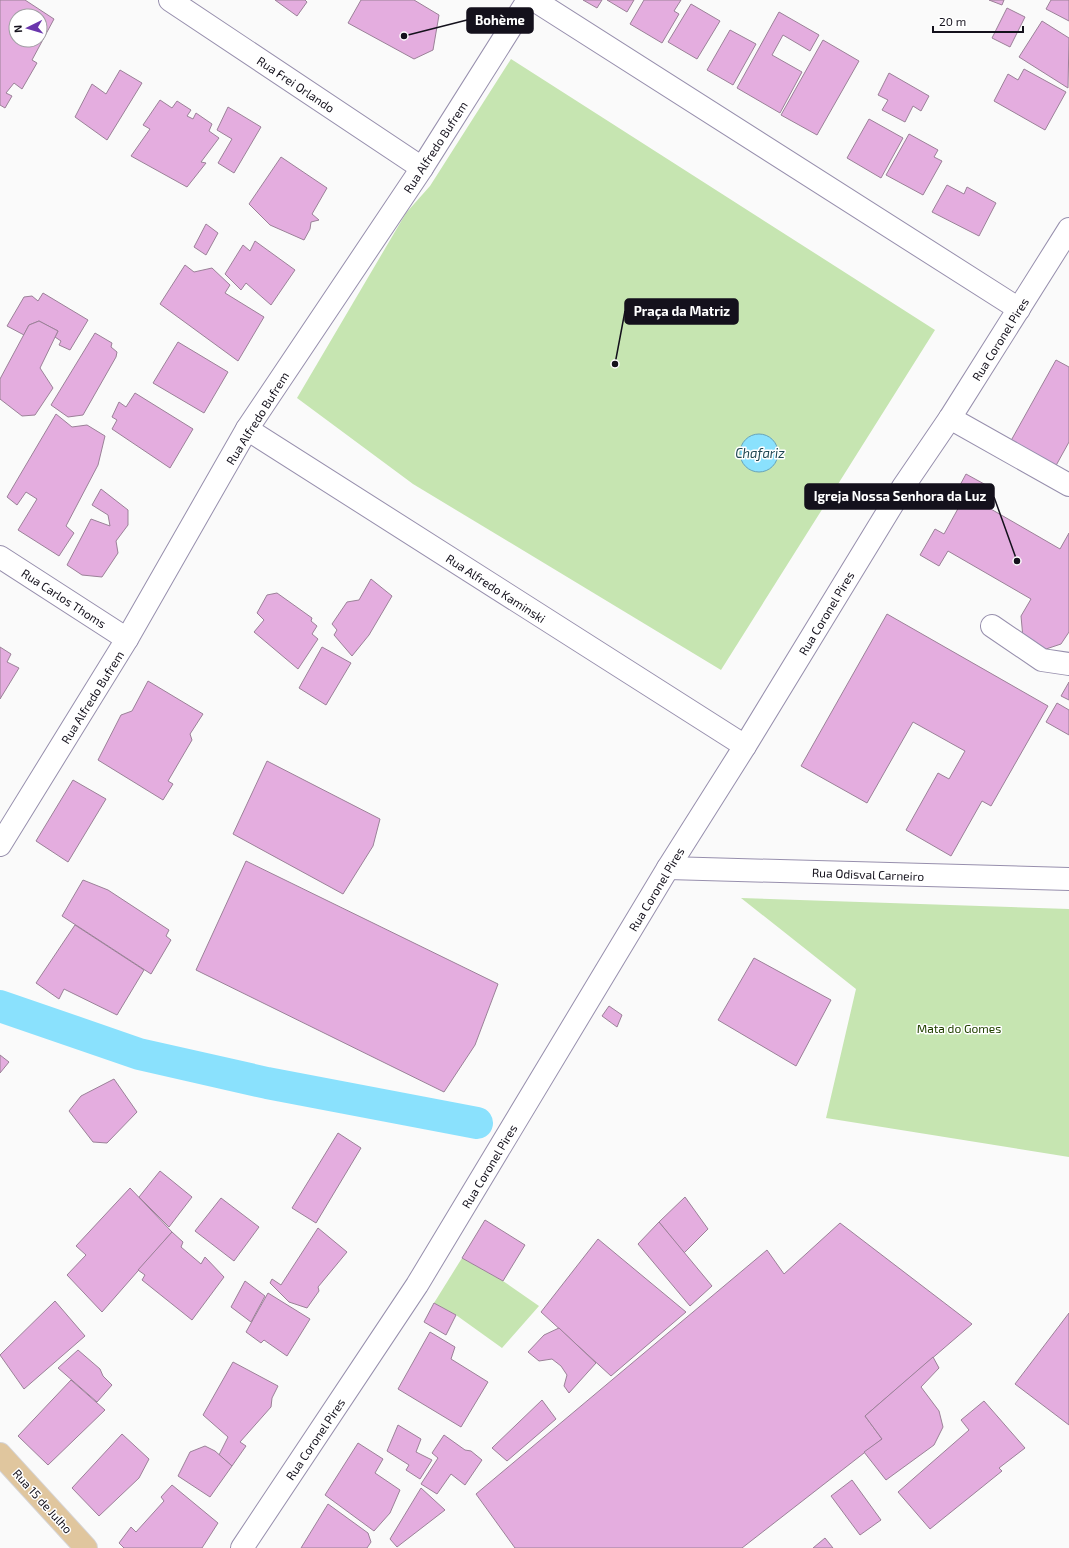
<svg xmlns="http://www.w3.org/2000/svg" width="1069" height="1548" font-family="'Exo 2',sans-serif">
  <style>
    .green { fill: #c6e5b1 }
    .water { fill: #8ae1fd; stroke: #67a3ba }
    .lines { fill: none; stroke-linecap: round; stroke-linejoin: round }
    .canal { stroke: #8ae1fd; stroke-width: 32 }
    .building { fill: #e4addf; stroke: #9b8198; fill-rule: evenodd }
    .minor-casing { stroke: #978fad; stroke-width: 24 }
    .major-casing { stroke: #d5d4d6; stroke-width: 24 }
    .minor { stroke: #fff; stroke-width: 22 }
    .major { stroke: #e0c69e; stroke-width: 22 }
    .labels { text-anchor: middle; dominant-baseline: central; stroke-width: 3; stroke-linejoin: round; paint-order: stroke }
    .street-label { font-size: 12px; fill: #14111c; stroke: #fff }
    .park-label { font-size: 12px; fill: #224200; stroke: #fff }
    .water-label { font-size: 13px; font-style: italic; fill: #204753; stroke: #fff }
    .leader { fill: none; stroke: #14111c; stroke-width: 1.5 }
    .callout-dot { fill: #14111c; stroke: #fff; stroke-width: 1.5 }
    .callout { fill: #14111c; stroke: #14111c; stroke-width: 1.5 }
    .callout-label { font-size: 13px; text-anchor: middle; font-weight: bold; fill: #fff }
  </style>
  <rect width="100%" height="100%" fill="#fafafa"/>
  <g class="green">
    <polygon points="511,59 935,330 721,670 413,484 297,398 406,213 430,186"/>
    <polygon points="741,898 1069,909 1069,1157 826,1118 856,989"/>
    <polygon points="462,1258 503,1281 539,1306 502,1348 456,1315 434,1303"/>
  </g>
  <circle class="water" cx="759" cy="453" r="19"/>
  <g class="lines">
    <polyline class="canal" points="0,1006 139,1054 267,1083 477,1123"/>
  </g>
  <g class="building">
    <path d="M0 0H25L54 19 32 60 37 63 22 89 14 83 6 93 12 96 5 108 0 105ZM16 16H40V40H16Z"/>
    <polygon points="275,0 305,0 307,2 297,16"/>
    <polygon points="361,0 414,0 439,15 433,50 414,59 348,23"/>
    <polygon points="583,0 602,0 597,8"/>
    <polygon points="607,0 634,0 627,12"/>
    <polygon points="644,0 681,0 674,11 679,14 662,43 630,24"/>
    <polygon points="989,0 1004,0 1002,5"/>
    <polygon points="1051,0 1069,0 1069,21 1046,9"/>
    <polygon points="691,4 720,21 697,59 668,42"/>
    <polygon points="1007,8 1025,17 1010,47 992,38"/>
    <polygon points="779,12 819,35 810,51 783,35 772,55 802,72 780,113 737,88"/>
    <polygon points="1042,21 1069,38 1068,88 1019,57"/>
    <polygon points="730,30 756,44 733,85 707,70"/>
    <polygon points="823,40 859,61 817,135 781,115"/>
    <polygon points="1024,69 1066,92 1045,130 994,101 1008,74 1018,80"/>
    <polygon points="120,70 142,83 107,140 75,117 92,84 106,94"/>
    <polygon points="889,73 929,96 921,111 913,106 905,122 882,110 888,100 878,95"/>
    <polygon points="160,100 172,108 177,101 191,110 187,116 193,119 196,113 212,124 209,131 219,138 201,162 206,163 187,187 131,156 150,129 143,125"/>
    <polygon points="228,107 261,127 234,173 218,163 232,139 217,130"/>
    <polygon points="869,119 903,138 881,178 847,158"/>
    <polygon points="909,134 938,150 934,157 942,161 923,195 886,175"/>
    <polygon points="281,157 327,188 312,214 319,220 311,222 310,229 304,240 270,225 249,204"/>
    <polygon points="947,185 964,194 967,187 996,203 979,236 932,212"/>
    <polygon points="206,224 218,233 206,255 194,247"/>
    <polygon points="255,241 295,270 271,305 246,283 241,290 225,274 243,245 250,251"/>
    <polygon points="185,265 194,272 212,268 230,285 225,293 264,317 238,361 160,304"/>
    <polygon points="43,293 88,320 70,350 59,345 61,341 55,337 58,331 39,321 29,325 24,335 7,326 24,297 32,296 38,301"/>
    <polygon points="39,321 58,331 40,368 53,388 35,415 22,416 0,399 0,379 29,325"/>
    <polygon points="95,333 112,343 111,347 117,352 116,357 83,415 68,417 51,405"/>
    <polygon points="178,342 228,372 204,413 153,383"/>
    <polygon points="1056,360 1069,367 1069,442 1053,471 1008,446"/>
    <polygon points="135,393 193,429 170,468 112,429 117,420 112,417 119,402 126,407"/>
    <polygon points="56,414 72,427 87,425 105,436 98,465 66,526 74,533 59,556 18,530 37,499 26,492 17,505 7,497"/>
    <polygon points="966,474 986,485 977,501 1060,549 1069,533 1069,632 1061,644 1043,650 1023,638 1021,616 1031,599 948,551 939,566 920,555 935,529 944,534 960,505 952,500"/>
    <polygon points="101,489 128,510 128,525 116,541 118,553 102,577 82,575 67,565 91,519 110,526 108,515 92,505"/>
    <polygon points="371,579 392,596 369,635 352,656 334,635 337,630 332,624 347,602 359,600"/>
    <polygon points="277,593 312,618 311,621 317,626 312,634 318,639 298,669 254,632 264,620 257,613 267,595"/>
    <polygon points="887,614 1048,706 991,806 982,801 951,856 906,830 938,773 949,779 965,751 913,722 867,803 801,766"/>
    <polygon points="0,647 11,654 7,662 19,668 0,699"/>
    <polygon points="322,647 351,663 326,705 299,688"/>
    <polygon points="148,681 203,714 190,734 192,740 168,781 173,784 163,800 98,760 121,715 132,711"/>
    <polygon points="1069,682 1069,700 1061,696"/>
    <polygon points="1057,703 1069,710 1069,735 1046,722"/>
    <polygon points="267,761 380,819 373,846 343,894 233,834"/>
    <polygon points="73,780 106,799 68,862 36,841"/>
    <polygon points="246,861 498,984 475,1045 444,1092 196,970"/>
    <polygon points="83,880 108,890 169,930 166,936 171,940 151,974 62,916"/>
    <polygon points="75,925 144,970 117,1015 64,989 59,999 36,983"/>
    <polygon points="754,958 831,1000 796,1066 718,1020"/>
    <polygon points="609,1006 622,1015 617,1027 602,1016"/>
    <polygon points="0,1055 9,1062 0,1073"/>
    <polygon points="114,1079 137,1112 107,1143 93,1142 69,1111 81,1096"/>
    <polygon points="338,1133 361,1148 316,1223 292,1208"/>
    <polygon points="160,1171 192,1197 169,1227 139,1197"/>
    <polygon points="130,1188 172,1232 102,1312 67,1275 86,1255 76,1246"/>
    <polygon points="685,1197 708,1229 684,1253 659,1222"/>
    <polygon points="221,1198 259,1227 234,1261 195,1231"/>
    <polygon points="485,1220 525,1245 503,1281 462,1258"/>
    <polygon points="659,1222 712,1286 690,1306 638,1244"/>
    <polygon points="840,1223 972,1324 865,1416 882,1439 742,1548 515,1548 476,1494 767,1250 784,1274"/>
    <polygon points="318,1228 347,1252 318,1287 319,1291 307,1308 289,1302 270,1283 272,1279 281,1285"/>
    <polygon points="172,1232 183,1242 181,1247 201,1264 205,1257 224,1277 192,1320 142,1280 145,1275 138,1270"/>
    <polygon points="598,1239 686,1312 611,1376 541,1312"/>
    <polygon points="245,1281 265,1296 251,1322 231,1307"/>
    <polygon points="268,1293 310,1319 287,1356 264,1340 261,1343 246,1332"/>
    <polygon points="55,1301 85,1336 24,1389 0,1355"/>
    <polygon points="434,1303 456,1315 446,1335 424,1322"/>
    <polygon points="1069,1313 1069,1425 1015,1384"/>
    <polygon points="559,1328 596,1363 569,1393 564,1386 567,1375 561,1366 552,1359 539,1361 528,1352 544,1335"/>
    <polygon points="430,1332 455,1347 451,1359 488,1382 461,1427 398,1389"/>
    <polygon points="78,1350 100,1369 103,1376 112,1385 97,1402 58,1368"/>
    <polygon points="933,1357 939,1368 921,1387 939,1411 943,1427 934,1445 886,1480 864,1452 882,1439 865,1416"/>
    <polygon points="233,1362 278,1386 272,1398 271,1407 240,1442 246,1446 232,1466 219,1455 228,1437 203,1415"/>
    <polygon points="71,1380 105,1410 48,1465 18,1436"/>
    <polygon points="542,1400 556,1419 507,1461 492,1448"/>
    <polygon points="984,1401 1025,1448 999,1468 1002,1471 930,1529 898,1492 969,1430 961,1420"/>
    <polygon points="398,1425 421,1439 416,1452 432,1460 420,1479 406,1470 409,1465 387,1451"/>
    <polygon points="122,1434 149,1459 139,1478 99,1516 72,1488"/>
    <polygon points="444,1435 465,1450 471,1451 482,1460 465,1485 451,1474 437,1494 421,1484 438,1458 432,1453"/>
    <polygon points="358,1443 383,1459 375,1473 400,1490 390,1513 374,1531 325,1495"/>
    <polygon points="205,1446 215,1451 232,1466 210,1497 178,1476 190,1452"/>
    <polygon points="852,1480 881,1520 860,1535 831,1496"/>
    <polygon points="172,1485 218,1523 202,1548 124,1548 119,1543 131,1527 136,1532 164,1501 161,1497"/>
    <polygon points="421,1488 445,1510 397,1547 390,1539"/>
    <polygon points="328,1504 368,1533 371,1542 367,1548 301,1548"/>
    <polygon points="825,1538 833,1548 813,1548"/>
  </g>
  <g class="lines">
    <g class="minor-casing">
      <g id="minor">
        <polyline points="170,0 422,168"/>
        <polyline points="534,0 1019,309"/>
        <polyline points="950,418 1069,485"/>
        <polyline points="247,429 745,746"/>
        <polyline points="0,557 127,639"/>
        <polyline points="992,626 1042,660 1069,664"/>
        <polyline points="0,845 127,639 247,429 422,168 528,0"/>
        <polyline points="668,868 1069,879"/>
        <polyline points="242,1548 417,1285 668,868 745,746 903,487 950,418 1069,229"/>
      </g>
    </g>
    <g class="major-casing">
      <polyline id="major" points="0,1454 86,1548"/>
    </g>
    <use href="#minor" class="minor"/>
    <use href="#major" class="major"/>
  </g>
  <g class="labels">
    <g class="street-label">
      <text transform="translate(296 84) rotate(34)">Rua Frei Orlando</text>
      <text transform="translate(435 147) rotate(-57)">Rua Alfredo Bufrem</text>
      <text transform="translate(1000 339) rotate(-58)">Rua Coronel Pires</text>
      <text transform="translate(257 418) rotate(-58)">Rua Alfredo Bufrem</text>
      <text transform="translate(496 588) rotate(33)">Rua Alfredo Kaminski</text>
      <text transform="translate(64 598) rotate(33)">Rua Carlos Thoms</text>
      <text transform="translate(826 613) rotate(-59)">Rua Coronel Pires</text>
      <text transform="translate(92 697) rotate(-58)">Rua Alfredo Bufrem</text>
      <text transform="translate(868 874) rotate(2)">Rua Odisval Carneiro</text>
      <text transform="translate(656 889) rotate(-59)">Rua Coronel Pires</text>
      <text transform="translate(489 1166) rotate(-59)">Rua Coronel Pires</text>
      <text transform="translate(315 1439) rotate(-56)">Rua Coronel Pires</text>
      <text transform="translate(43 1501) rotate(48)">Rua 15 de Julho</text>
    </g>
    <g class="park-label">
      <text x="959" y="1028">Mata do Gomes</text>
    </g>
    <g class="water-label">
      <text x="760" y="453">Chafariz</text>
    </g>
  </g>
  <path class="leader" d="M404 36L467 20M615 364L625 311M1017 561L994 497"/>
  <g class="callout-dot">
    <circle cx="404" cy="36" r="4"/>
    <circle cx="615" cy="364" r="4"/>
    <circle cx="1017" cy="561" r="4"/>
  </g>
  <g class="callout">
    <rect x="467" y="8" width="66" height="25" rx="4"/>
    <rect x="625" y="299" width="113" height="25" rx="4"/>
    <rect x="805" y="484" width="189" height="25" rx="4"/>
  </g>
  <g class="callout-label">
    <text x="500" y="25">Bohème</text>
    <text x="682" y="316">Praça da Matriz</text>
    <text x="900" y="501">Igreja Nossa Senhora da Luz</text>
  </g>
  <g transform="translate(28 28) rotate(265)"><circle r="19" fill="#ffffff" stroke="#a1a0a4"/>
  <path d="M0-3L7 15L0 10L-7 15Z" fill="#6a36ad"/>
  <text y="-6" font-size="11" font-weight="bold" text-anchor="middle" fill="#14111c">N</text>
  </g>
  <path d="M933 26v6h90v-6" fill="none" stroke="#14111c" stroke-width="2"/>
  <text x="939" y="26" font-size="12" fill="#14111c" stroke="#ffffff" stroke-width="3" paint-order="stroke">20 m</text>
</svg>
